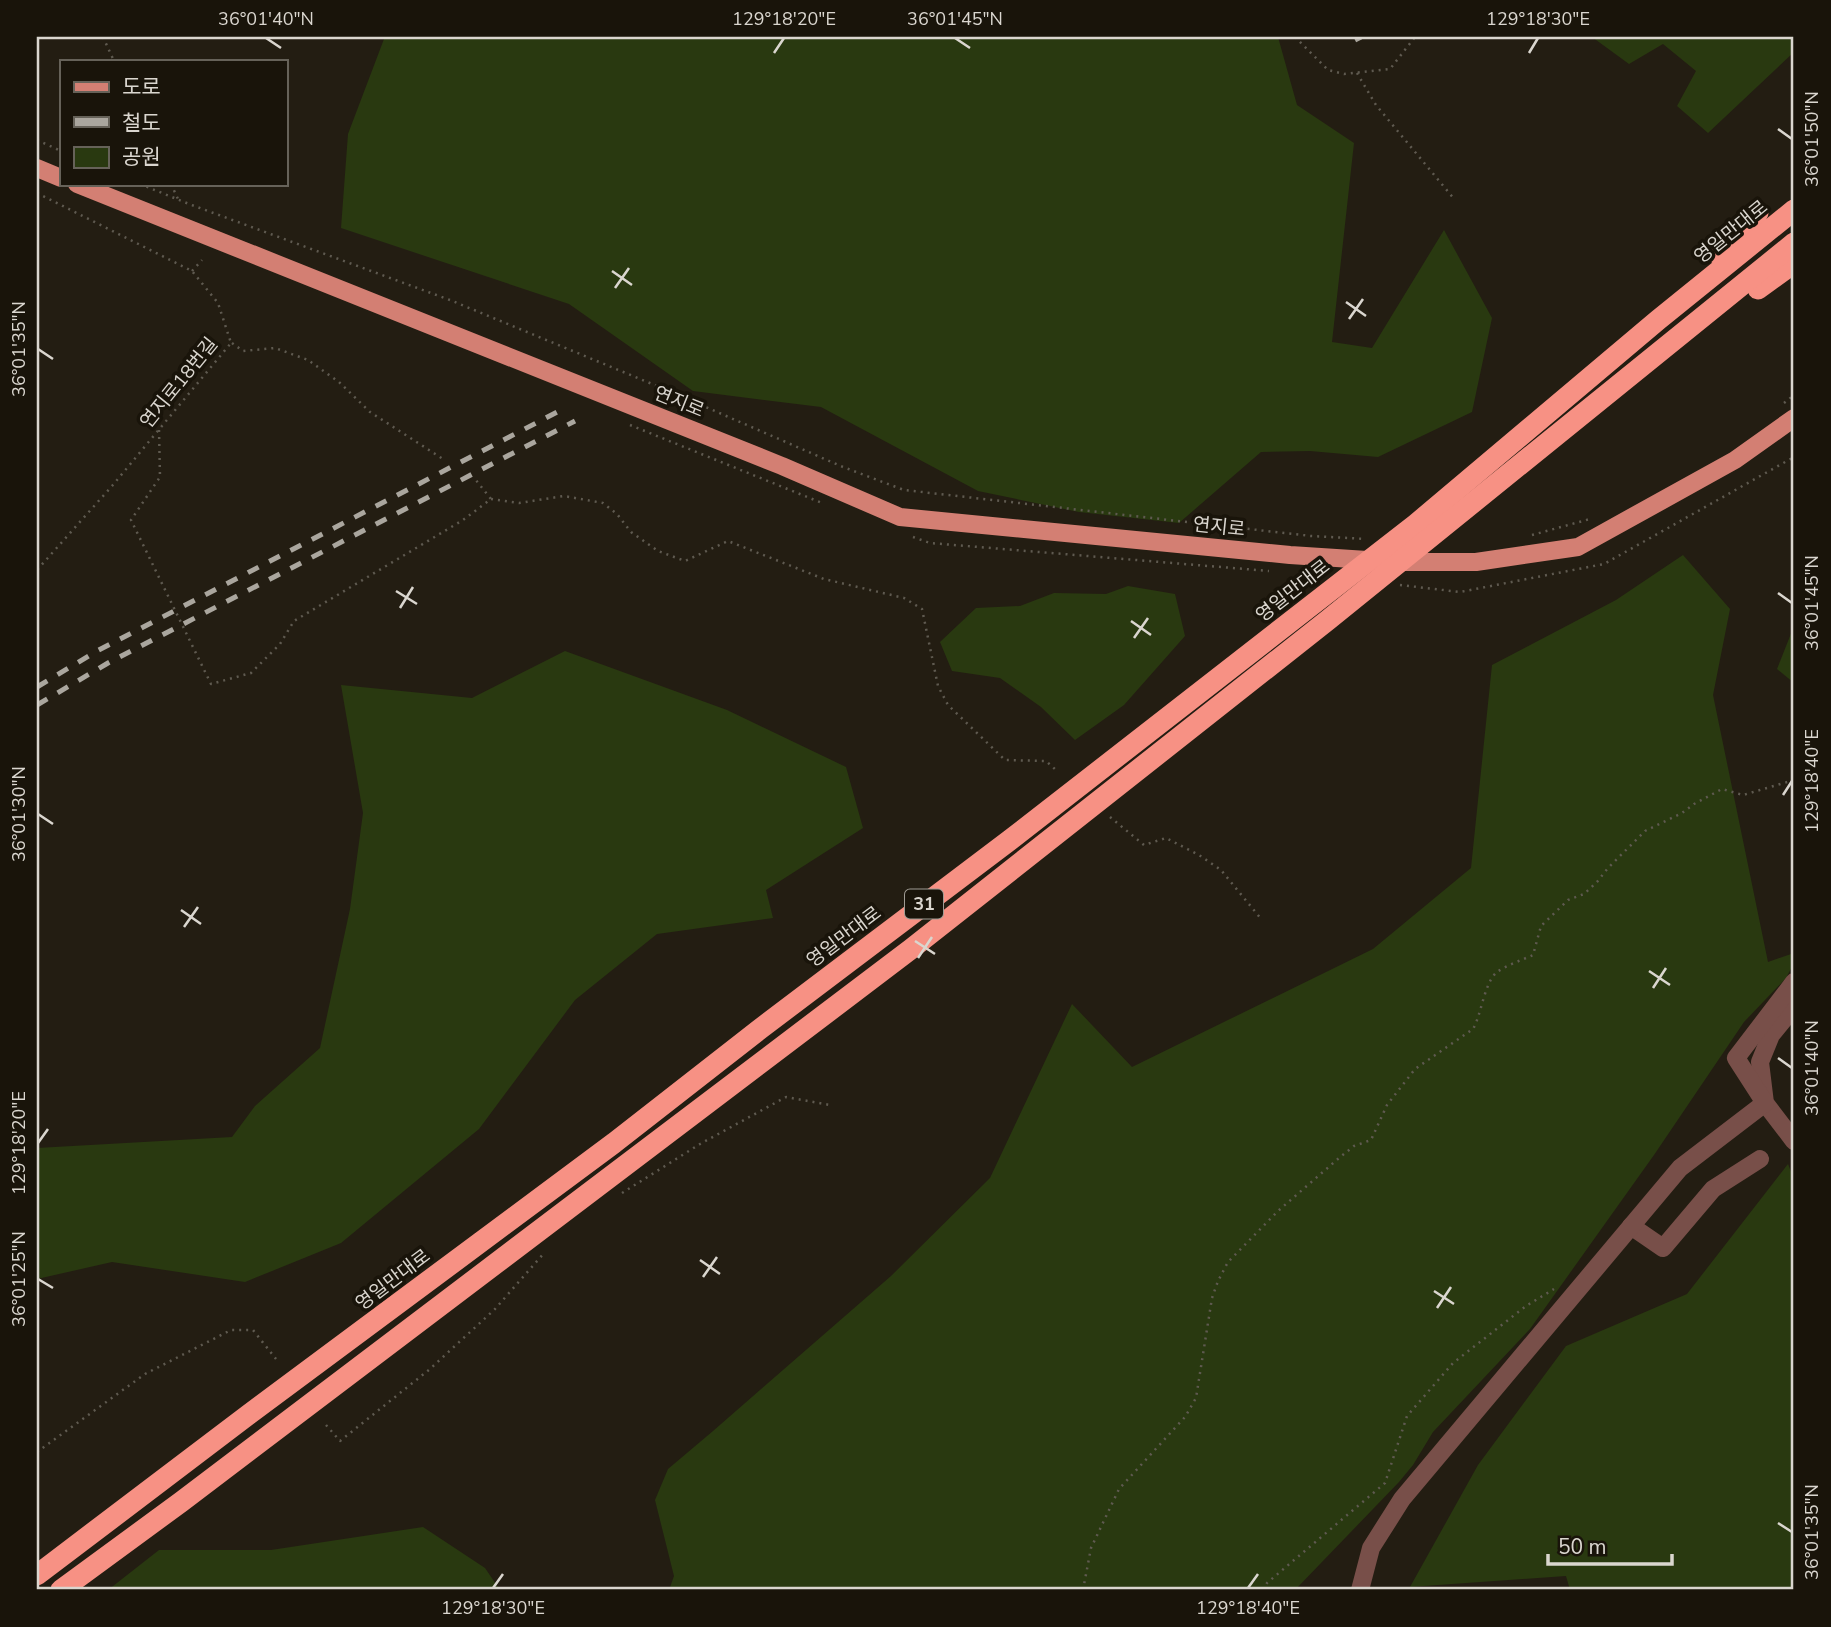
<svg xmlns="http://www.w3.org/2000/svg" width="1831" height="1627" font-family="'Nunito Sans','Noto Sans KR',sans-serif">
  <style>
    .green { fill: #293910 }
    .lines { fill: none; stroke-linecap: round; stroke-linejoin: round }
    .path { stroke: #5f5a50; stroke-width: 2.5; stroke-dasharray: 2 5; stroke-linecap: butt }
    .minor { stroke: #784f49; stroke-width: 18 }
    .major { stroke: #d37f73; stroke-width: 18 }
    .highway { stroke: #f79184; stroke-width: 21 }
    .rail { stroke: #aaa69e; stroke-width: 5; stroke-dasharray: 12 12; stroke-linecap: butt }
    .ticks { fill: none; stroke: #dad6cf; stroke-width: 2.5 }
    .labels { text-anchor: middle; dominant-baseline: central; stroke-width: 7; stroke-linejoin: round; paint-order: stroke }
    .shield { fill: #19140a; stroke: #a09c94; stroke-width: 2 }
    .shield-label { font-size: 18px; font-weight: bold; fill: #dad6cf }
    .street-label { font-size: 19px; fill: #dad6cf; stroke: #19140a }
    .neatline { fill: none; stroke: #dad6cf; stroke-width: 2.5 }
    .ticks-label { font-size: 18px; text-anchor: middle; fill: #dad6cf }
  </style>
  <rect width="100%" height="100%" fill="#231d12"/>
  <g class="green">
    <polygon points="387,37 1278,37 1297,105 1354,143 1332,342 1372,348 1444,230 1492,318 1472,412 1378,457 1310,451 1261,452 1179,523 1079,512 978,491 821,407 693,391 569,304 341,228 348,134 384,39"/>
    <polygon points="1592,37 1794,37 1794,52 1708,133 1677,106 1696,71 1663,44 1629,64"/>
    <polygon points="1683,555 1730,609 1713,695 1768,962 1794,953 1794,963 1786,978 1744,1022 1654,1155 1530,1329 1433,1432 1413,1465 1399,1482 1295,1590 669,1590 674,1576 655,1500 668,1469 713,1431 891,1276 990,1178 1072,1004 1132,1067 1373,949 1471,868 1492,665 1616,600"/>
    <polygon points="1128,586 1175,594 1185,636 1124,705 1075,740 1041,707 1000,678 952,671 940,642 976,608 1020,606 1054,593 1106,594"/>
    <polygon points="1794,626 1794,683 1777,669"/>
    <polygon points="565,651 727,710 846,767 863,828 766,890 773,918 657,934 575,1000 479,1129 341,1243 245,1282 112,1262 37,1279 37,1148 232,1137 255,1106 320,1048 350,909 363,813 341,685 472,698"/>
    <polygon points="1788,1164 1794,1179 1794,1590 1570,1590 1566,1576 1410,1587 1478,1465 1566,1346 1687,1294"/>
    <polygon points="423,1527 485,1568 500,1590 108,1590 159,1550 271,1550"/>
  </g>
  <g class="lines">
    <g class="path">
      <polyline points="103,37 114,61"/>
      <polyline points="1295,37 1328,70 1344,74 1390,69 1415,37"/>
      <polyline points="1357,73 1376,105 1455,200"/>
      <polyline points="37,140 61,151"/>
      <polyline points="140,184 189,204 450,300 669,391 843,467 904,490 1311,536 1366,539"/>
      <polyline points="171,184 178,199"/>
      <polyline points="37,193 192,271 218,303 231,343 112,486 37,570"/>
      <polyline points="192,271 202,260"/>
      <polyline points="232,343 243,351 275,348 308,360 339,382 370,412 443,459"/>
      <polyline points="1784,403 1794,395"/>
      <polyline points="630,425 822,503"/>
      <polyline points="159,430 160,477 131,520 211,684 251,673 280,644 294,621 463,520 491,499 475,479"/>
      <polyline points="491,499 519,503 564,496 603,503 617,514 631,532 658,551 685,561 728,541 824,579 904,598 922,609 938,686 948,705 1005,760 1046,761 1056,770"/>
      <polyline points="1532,535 1590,519"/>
      <polyline points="913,537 930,543 1269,571"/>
      <polyline points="1400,585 1460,592 1604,564 1794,457"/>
      <polyline points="1110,817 1144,845 1166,838 1199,855 1221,870 1262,920"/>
      <polyline points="622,1193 700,1144 786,1097 830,1105"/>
      <polyline points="326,1425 340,1441 430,1369 495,1309 545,1252"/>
      <polyline points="37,1452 145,1374 231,1330 253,1330 276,1359"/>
      <path d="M1083 1590 1091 1548 1119 1489 1185 1417 1196 1398 1212 1298 1218 1281 1228 1262 1278 1211 1339 1158 1354 1146 1371 1140 1387 1105 1415 1069 1473 1029C1482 1013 1484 983 1497 972 1507 965 1522 960 1533 955L1541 926 1568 900 1584 894 1597 882 1608 868 1645 831 1682 813 1694 804 1722 789 1743 795 1794 780"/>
      <polyline points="1263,1590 1267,1583 1385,1483 1407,1416 1453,1363 1526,1306 1554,1289"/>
    </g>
    <g class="minor">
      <polyline points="1794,1007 1771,1035 1760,1062 1765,1103 1794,1141"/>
      <polyline points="1631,1226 1663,1248 1713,1189 1760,1159"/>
      <polyline points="1360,1590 1371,1548 1402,1499 1680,1168 1765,1103 1736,1058 1794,982"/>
    </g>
    <g class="major">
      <polyline points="37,168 61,178"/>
      <polyline points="77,184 782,466 900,517 1290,555 1398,562 1476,562 1578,547 1735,460 1794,418"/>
    </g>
    <g class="highway">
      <polyline points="1719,255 1734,242 1758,213"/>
      <polyline points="1758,289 1794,263"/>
      <polyline points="37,1575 248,1415 614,1143 760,1029 1010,840 1416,524 1658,320 1794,210"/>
      <polyline points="61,1590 181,1502 911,949 1328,620 1794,243"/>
    </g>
    <g class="rail">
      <polyline points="1355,40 1361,37"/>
      <polyline points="37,687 97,651 565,408"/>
      <polyline points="37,705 108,663 575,421"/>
    </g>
  </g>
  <path class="ticks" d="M266 38 281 48M955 38 970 48M774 53 784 38M1529 53 1538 38M1778 129 1792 139M612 271 632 285M615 288 629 268M1346 302 1366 316M1349 319 1363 299M38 349 53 359M396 591 417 604M1778 593 1792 603M400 608 413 587M1131 621 1151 635M1134 638 1148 618M1783 795 1792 781M38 814 53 824M181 910 201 924M184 927 198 907M915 941 935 954M918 958 932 937M1649 971 1670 985M1653 988 1666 968M1778 1058 1792 1068M38 1143 48 1129M700 1260 720 1274M703 1277 717 1257M38 1279 53 1288M1434 1291 1454 1304M1437 1308 1451 1287M1778 1523 1792 1532M493 1588 503 1574M1248 1588 1258 1574"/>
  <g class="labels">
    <rect class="shield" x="905" y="889.5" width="38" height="29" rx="5"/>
    <g class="shield-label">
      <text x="924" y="904">31</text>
    </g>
    <g class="street-label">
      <text transform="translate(1731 232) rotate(-39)">영일만대로</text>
      <text transform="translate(179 383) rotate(-51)">연지로18번길</text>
      <text transform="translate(679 402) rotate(22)">연지로</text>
      <text transform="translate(1219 527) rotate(6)">연지로</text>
      <text transform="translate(1293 591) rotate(-38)">영일만대로</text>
      <text transform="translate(844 937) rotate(-37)">영일만대로</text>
      <text transform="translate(393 1280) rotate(-37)">영일만대로</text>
    </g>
  </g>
  <rect width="1831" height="1627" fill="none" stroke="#19140a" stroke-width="77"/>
  <rect x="60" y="60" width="228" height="126" fill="#19140a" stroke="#666259" stroke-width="2"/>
  <rect x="74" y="82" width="35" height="10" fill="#d37f73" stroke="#666259" stroke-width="2"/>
  <text x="122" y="94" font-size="21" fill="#dad6cf">도로</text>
  <rect x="74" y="117" width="35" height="10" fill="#aaa69e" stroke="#666259" stroke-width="2"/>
  <text x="122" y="130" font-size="21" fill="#dad6cf">철도</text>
  <rect x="74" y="147" width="35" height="21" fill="#293910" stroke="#666259" stroke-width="2"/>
  <text x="122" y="164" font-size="21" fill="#dad6cf">공원</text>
  <path d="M1548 1554v10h124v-10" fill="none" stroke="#dad6cf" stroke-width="3.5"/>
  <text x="1558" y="1554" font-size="21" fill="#dad6cf" stroke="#19140a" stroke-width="5" paint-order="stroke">50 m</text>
  <rect x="38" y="38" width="1754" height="1550" class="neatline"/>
  <g class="ticks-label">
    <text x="266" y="25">36°01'40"N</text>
    <text x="784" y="25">129°18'20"E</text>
    <text x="955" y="25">36°01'45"N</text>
    <text x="1538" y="25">129°18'30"E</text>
    <text transform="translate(1812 139) rotate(-90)" y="6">36°01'50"N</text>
    <text transform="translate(19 349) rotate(-90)" y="6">36°01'35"N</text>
    <text transform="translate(1812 603) rotate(-90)" y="6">36°01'45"N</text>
    <text transform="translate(1812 781) rotate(-90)" y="6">129°18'40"E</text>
    <text transform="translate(19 814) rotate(-90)" y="6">36°01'30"N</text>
    <text transform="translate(1812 1068) rotate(-90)" y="6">36°01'40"N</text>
    <text transform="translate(19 1143) rotate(-90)" y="6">129°18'20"E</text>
    <text transform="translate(19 1279) rotate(-90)" y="6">36°01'25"N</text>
    <text transform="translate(1812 1532) rotate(-90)" y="6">36°01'35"N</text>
    <text x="493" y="1614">129°18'30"E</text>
    <text x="1248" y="1614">129°18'40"E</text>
  </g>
</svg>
